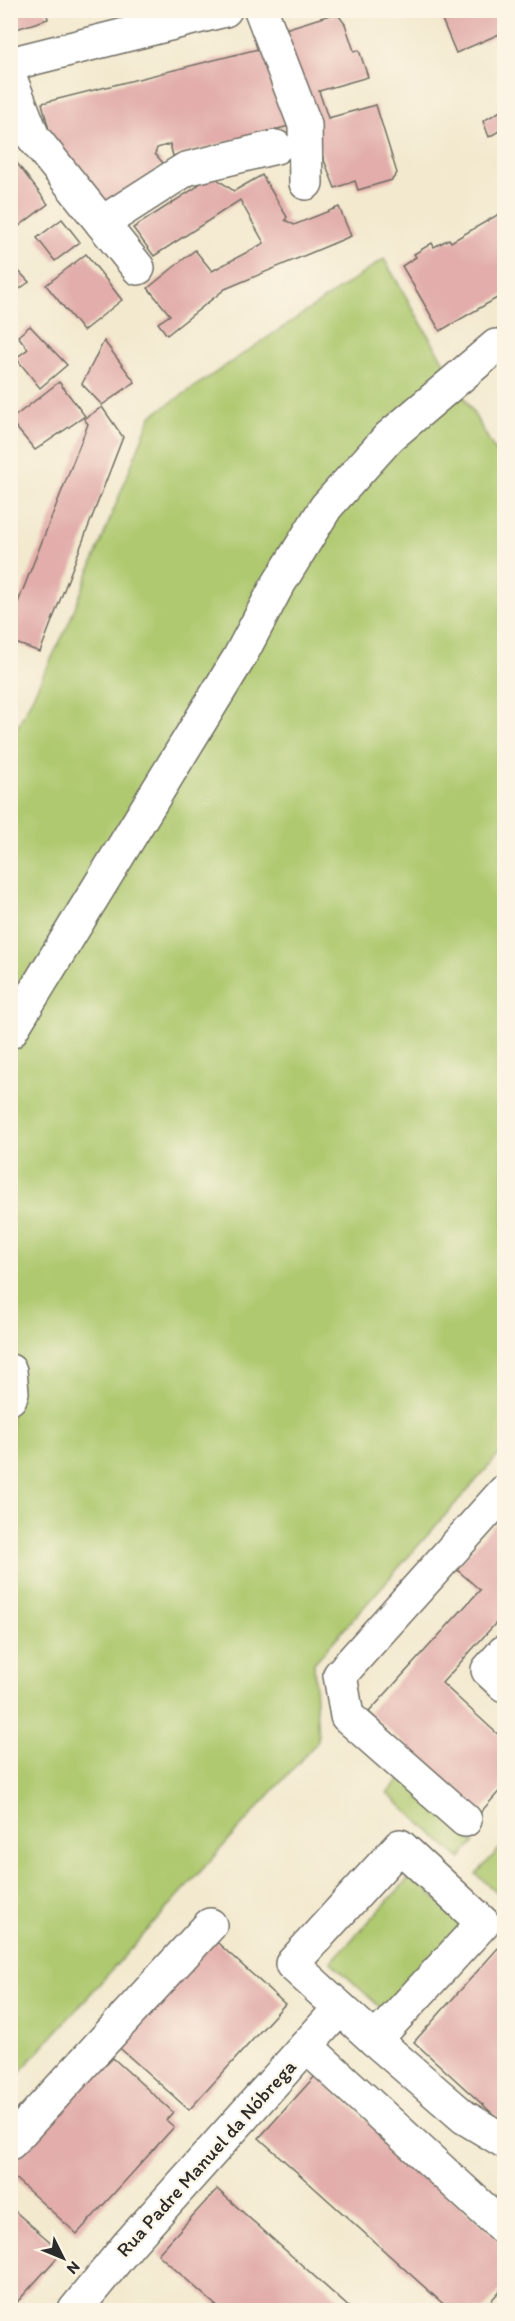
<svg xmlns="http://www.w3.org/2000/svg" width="515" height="2321" font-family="Itim,sans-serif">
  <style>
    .green { fill: #afc96f; stroke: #6d7a4d; stroke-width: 1.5 }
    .building { fill: #e2adaa }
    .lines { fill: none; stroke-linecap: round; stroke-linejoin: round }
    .minor-casing { stroke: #716e64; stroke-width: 36 }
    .minor { stroke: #fff; stroke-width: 33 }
    .labels { text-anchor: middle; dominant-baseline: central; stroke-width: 4.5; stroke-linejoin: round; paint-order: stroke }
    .street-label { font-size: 20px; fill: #2b2b2b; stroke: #fcf5e5 }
  </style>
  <rect width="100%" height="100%" fill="#fcf5e5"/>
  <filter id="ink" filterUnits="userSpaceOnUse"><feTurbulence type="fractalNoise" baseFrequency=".0167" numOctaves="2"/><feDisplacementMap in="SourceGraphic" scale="12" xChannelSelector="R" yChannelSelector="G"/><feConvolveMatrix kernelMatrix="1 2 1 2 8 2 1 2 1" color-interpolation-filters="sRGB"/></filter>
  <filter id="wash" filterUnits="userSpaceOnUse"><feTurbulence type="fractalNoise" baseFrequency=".008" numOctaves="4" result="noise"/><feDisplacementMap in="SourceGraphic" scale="24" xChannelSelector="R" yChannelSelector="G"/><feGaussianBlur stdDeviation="1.35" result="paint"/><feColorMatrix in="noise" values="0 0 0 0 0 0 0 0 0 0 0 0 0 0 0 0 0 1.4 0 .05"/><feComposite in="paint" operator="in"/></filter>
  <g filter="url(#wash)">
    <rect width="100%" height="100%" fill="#f3e9cf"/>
    <g class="green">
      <polygon points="384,259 504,466 504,1449 314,1663 318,1741 11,2082 11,740 68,625 151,416"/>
      <polygon points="402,1777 474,1843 460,1859 387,1793"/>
      <polygon points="504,1844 504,1899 476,1874"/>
      <polygon points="411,1876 463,1924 384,2011 331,1962"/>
    </g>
    <g id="blocks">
      <g class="building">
        <polygon points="10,10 46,10 48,19 10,31"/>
        <polygon points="438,10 504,10 504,32 456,53"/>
        <polygon points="330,15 339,16 345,24 354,51 359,50 368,77 319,91 328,118 376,105 397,173 392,180 358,190 355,181 335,188 299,96 285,29"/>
        <polygon points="266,47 293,125 173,156 170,144 157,148 155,154 164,164 109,206 65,161 60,143 53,145 42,103"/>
        <polygon points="504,109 504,128 489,137 483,121"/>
        <polygon points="10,154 48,204 10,233"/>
        <polygon points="210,174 234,191 262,175 287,217 285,220 294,225 339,207 351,236 225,289 167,335 158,323 170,315 148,288 195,250 212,271 264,243 240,200 154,256 133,228 195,188"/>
        <polygon points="504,211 504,294 440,331 402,266 416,257 414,254 432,243 434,247 449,239 451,242"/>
        <polygon points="62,219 80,242 55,261 37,238"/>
        <polygon points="86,254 122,300 83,331 46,285"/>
        <polygon points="10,262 29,282 10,296"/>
        <polygon points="30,326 67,365 40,388 16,358 28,349 18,336"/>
        <polygon points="104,341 135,382 102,405 82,384"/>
        <polygon points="59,382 85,416 35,450 10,420"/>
        <polygon points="102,407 123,437 40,652 10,641 10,623 88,424 84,419"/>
        <polygon points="504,1514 504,1614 442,1683 504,1740 504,1786 480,1813 369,1712 480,1590 455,1568"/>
        <polygon points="209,1935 285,2004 189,2110 113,2042"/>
        <polygon points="498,1948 504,1954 504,2124 414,2042"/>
        <polygon points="113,2058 173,2112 166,2120 174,2127 77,2234 10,2174 10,2156 98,2059 106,2065"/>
        <polygon points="316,2075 504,2245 504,2286 483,2310 450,2310 259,2138"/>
        <polygon points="217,2189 284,2249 352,2310 221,2310 160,2256 158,2254"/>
        <polygon points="10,2207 62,2252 10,2310"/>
      </g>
    </g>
  </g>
  <g filter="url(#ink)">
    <use href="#blocks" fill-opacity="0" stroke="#716e64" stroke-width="1.5"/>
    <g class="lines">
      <g class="minor-casing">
        <g id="minor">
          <polyline points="261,10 305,125 306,183"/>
          <polyline points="10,64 225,10"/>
          <polyline points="10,78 33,137 138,268"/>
          <polyline points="102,223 186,169 276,147"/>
          <polyline points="10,1032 239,658 276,588 326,507 389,437 496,346"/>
          <polyline points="10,1371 12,1392 10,1398"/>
          <polyline points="504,1652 488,1670 504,1685"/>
          <polyline points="465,1820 347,1716 340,1675 504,1492"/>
          <polygon points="400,1846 483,1923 375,2040 292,1964"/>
          <polyline points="375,2040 464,2117 504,2141"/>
          <polyline points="306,2046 504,2228"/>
          <polyline points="10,2143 210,1925"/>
          <polyline points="75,2310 129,2244 340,2008"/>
        </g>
      </g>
      <use href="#minor" class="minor"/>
    </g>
  </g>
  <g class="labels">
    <g class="street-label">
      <text transform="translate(206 2158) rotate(-48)">Rua Padre Manuel da Nóbrega</text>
    </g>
  </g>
  <rect width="515" height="2321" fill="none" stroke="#fcf5e5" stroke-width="36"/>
  <g transform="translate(63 2258) rotate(133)" stroke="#fcf5e5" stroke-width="4.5" paint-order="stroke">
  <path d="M0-4.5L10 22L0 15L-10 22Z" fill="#2b2b2b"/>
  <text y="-9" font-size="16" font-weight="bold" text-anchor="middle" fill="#2b2b2b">N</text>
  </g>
</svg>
